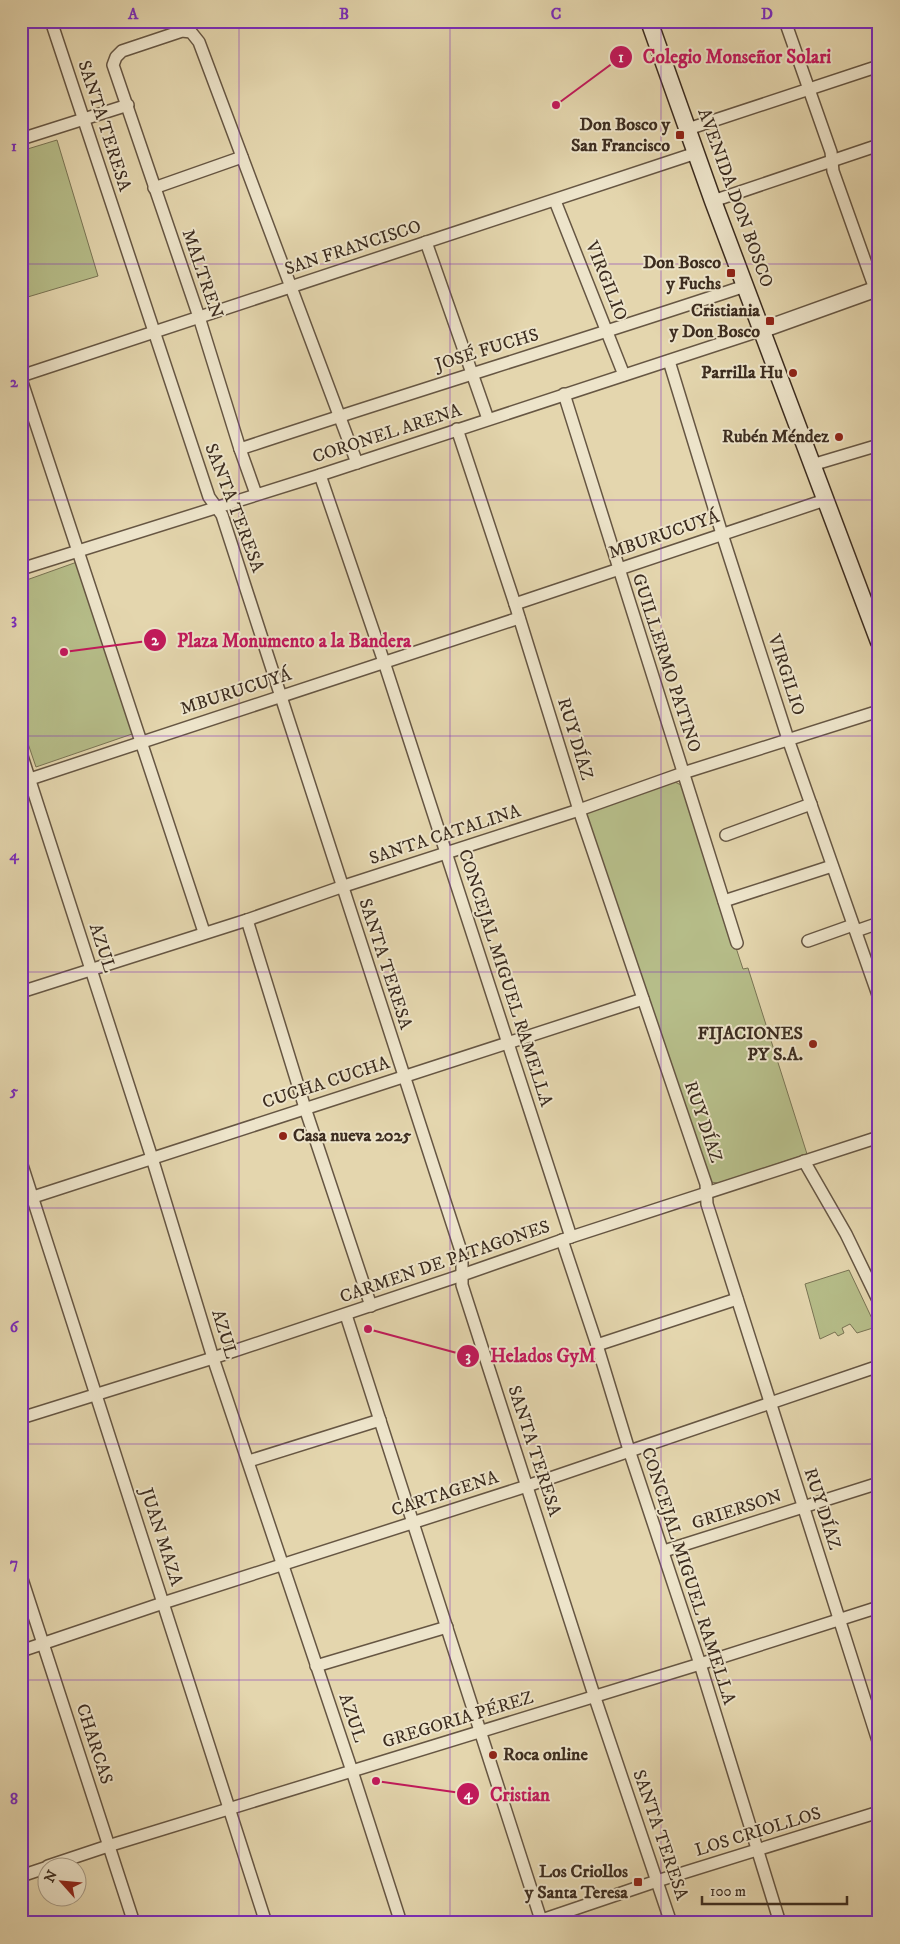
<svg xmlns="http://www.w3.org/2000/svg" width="900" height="1944" font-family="'IM FELL DW Pica',serif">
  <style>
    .green { fill: #b6bd89; stroke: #797454 }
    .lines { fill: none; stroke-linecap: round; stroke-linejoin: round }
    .minor-casing { stroke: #665643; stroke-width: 14 }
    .tertiary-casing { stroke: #665643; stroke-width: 18 }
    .secondary-casing { stroke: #3c2c1f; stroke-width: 19 }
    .minor { stroke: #ede4ca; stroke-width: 11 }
    .tertiary { stroke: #ede4ca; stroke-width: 15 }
    .secondary { stroke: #ede4ca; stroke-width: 16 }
    .grid { fill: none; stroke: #7b2cbf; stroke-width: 1; stroke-opacity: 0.55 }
    .poi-dot { fill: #8f2418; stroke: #ede4ca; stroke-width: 2 }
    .labels { text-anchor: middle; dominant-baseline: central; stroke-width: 4; stroke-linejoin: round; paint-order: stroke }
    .poi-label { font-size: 18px; font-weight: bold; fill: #3c2c1f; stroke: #ede4ca; text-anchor: end }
    .street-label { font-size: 18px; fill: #3c2c1f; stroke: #ede4ca }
    .leader { fill: none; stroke: #c2185b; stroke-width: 2 }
    .callout-dot { fill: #c2185b; stroke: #ede4ca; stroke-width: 2 }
    .mark-label { font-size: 15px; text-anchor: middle; font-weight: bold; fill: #fff }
    .callout-label { font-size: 19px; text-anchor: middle; font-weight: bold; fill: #c2185b; stroke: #ede4ca; stroke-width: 4; stroke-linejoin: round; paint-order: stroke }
    .neatline { fill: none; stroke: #7b2cbf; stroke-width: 2 }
    .grid-label { font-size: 16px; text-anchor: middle; font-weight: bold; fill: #7b2cbf }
  </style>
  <rect width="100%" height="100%" fill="#e4d6ae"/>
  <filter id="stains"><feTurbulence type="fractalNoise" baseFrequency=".004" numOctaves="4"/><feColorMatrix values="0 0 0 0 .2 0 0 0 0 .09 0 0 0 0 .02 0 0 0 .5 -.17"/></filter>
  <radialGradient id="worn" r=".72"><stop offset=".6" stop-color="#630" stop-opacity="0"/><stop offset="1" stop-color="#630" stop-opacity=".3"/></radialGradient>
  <g class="green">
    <polygon points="57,140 98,276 21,299 21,151"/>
    <polygon points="77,562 135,733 36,767 21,723 21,582"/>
    <polygon points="675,782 683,786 743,969 748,968 807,1154 718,1183 710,1182 585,816 587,812"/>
    <polygon points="849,1270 876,1327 857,1333 850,1324 842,1328 844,1333 838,1336 835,1332 820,1339 805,1284"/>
  </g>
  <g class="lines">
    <g class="minor-casing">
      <g id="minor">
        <polyline points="51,21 209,497 222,515 462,1254 462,1285 594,1695 671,1923"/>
        <polyline points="785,21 831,152 833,171 875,289"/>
        <polyline points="688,129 879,66"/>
        <polyline points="21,139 128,105"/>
        <polyline points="154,188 242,157"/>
        <polyline points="555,201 624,375"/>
        <polyline points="713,201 879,145"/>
        <polyline points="426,242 488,419"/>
        <polyline points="669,361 722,534 788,739 879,998"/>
        <polyline points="21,376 696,153"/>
        <polyline points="21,379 204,932"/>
        <polyline points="564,394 737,943"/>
        <polyline points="457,429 515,604 579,810 706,1184 707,1204 879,1744"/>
        <path d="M240 449C408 393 577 342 745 286"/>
        <polyline points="812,465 879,445"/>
        <polyline points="320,475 384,662 571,1237"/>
        <polyline points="256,494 240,449 199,317 113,65 116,57 122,51 182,31 191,32 199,42 357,463"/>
        <polyline points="21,569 320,475 762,330"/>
        <polyline points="515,604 825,500"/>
        <polyline points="21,753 152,1158 213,1358 352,1771 401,1923"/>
        <polyline points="21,782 519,618"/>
        <polyline points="726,835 811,804"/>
        <polyline points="724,901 832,866"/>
        <polyline points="247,920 305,1108 371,1306"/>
        <polyline points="856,931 879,923"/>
        <polyline points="808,941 853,925"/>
        <polyline points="21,992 247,920 341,887 579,810 683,773 879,711"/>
        <polyline points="804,1161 846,1234 879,1302"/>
        <polyline points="21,1162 266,1923"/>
        <polyline points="21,1201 643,999"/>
        <polyline points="562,1240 597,1345 629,1450 700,1664 780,1923"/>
        <polyline points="346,1315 542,1923"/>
        <polyline points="597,1345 737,1299"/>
        <polyline points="21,1418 213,1358 462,1275 571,1237 879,1137"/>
        <polyline points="249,1461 380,1420"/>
        <polyline points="664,1551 879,1483"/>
        <polyline points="21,1576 134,1923"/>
        <polyline points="21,1651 163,1603 527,1486 879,1366"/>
        <polyline points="316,1666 447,1627"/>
        <polyline points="48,1866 108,1846 700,1664 879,1607"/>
        <polyline points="21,1876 48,1867"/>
        <polyline points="533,1923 657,1881 879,1812"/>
      </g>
    </g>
    <g class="tertiary-casing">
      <polyline id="tertiary" points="762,330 879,288"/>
    </g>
    <g class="secondary-casing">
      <polyline id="secondary" points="649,21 713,201 879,642"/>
    </g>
    <use href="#minor" class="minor"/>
    <use href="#tertiary" class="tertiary"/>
    <use href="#secondary" class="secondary"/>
  </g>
  <path class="grid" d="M239 21V1923M450 21V1923M661 21V1923M21 264H879M21 500H879M21 736H879M21 972H879M21 1208H879M21 1444H879M21 1680H879"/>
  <g class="poi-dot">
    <rect x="675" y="130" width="10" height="10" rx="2.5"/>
    <rect x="726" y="268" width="10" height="10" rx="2.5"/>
    <rect x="765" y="316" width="10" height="10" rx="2.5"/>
    <circle cx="793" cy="373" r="5"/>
    <circle cx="839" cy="437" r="5"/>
    <circle cx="813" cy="1044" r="5"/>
    <circle cx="283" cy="1136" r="5"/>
    <circle cx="493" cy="1755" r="5"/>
    <rect x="633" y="1877" width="10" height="10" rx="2.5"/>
  </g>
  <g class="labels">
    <g class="poi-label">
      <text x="670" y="125">Don Bosco y<tspan x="670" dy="21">San Francisco</tspan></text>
      <text x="721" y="263">Don Bosco<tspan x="721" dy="21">y Fuchs</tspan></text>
      <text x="760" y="311">Cristiania<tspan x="760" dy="21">y Don Bosco</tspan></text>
      <text x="783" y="373">Parrilla Hu</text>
      <text x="829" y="437">Rubén Méndez</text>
      <text x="803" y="1034">FIJACIONES<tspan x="803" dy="21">PY S.A.</tspan></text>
      <text x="293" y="1136" text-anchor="start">Casa nueva 2025</text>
      <text x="503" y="1755" text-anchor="start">Roca online</text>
      <text x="628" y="1872">Los Criollos<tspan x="628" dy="21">y Santa Teresa</tspan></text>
    </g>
    <g class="street-label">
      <text transform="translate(104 126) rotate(72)">SANTA TERESA</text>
      <text transform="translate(735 198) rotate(70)">AVENIDA DON BOSCO</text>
      <text transform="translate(353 248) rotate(-18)">SAN FRANCISCO</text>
      <text transform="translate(202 274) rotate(71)">MALTREN</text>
      <text transform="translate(606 281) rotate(68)">VIRGILIO</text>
      <text transform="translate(487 350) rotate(-17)">JOSÉ FUCHS</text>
      <text transform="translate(387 434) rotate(-18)">CORONEL ARENA</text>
      <text transform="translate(234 508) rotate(69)">SANTA TERESA</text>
      <text transform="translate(664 535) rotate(-19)">MBURUCUYÁ</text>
      <text transform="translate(666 663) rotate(72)">GUILLERMO PATINO</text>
      <text transform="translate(786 675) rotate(72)">VIRGILIO</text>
      <text transform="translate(236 692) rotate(-18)">MBURUCUYÁ</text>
      <text transform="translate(575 739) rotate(73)">RUY DÍAZ</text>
      <text transform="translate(445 835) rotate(-18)">SANTA CATALINA</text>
      <text transform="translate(102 948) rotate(72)">AZUL</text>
      <text transform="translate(385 964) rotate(72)">SANTA TERESA</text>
      <text transform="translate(505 978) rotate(72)">CONCEJAL MIGUEL RAMELLA</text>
      <text transform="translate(326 1083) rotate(-18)">CUCHA CUCHA</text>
      <text transform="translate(703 1122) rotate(71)">RUY DÍAZ</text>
      <text transform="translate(445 1262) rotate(-19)">CARMEN DE PATAGONES</text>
      <text transform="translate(224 1334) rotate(73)">AZUL</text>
      <text transform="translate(534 1451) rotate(72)">SANTA TERESA</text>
      <text transform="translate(445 1494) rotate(-18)">CARTAGENA</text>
      <text transform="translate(822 1509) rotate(72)">RUY DÍAZ</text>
      <text transform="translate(737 1510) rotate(-18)">GRIERSON</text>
      <text transform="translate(161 1537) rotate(72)">JUAN MAZA</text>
      <text transform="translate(688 1576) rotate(72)">CONCEJAL MIGUEL RAMELLA</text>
      <text transform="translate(352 1718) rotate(71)">AZUL</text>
      <text transform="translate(458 1720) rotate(-17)">GREGORIA PÉREZ</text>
      <text transform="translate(94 1744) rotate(72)">CHARCAS</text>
      <text transform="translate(758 1832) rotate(-17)">LOS CRIOLLOS</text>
      <text transform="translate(660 1835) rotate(71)">SANTA TERESA</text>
    </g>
  </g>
  <path class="leader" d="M556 105L621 57M64 652L155 640M368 1329L468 1356M376 1781L468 1794"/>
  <g class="callout-dot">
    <circle cx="556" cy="105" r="5"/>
    <circle cx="64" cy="652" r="5"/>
    <circle cx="368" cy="1329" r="5"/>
    <circle cx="376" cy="1781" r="5"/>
    <circle cx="621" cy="57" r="12"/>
    <circle cx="155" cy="640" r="12"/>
    <circle cx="468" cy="1356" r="12"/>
    <circle cx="468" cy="1794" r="12"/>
  </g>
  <g class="mark-label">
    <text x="621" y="62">1</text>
    <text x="155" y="645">2</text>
    <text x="468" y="1361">3</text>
    <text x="468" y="1799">4</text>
  </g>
  <g class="callout-label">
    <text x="737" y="63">Colegio Monseñor Solari</text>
    <text x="294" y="647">Plaza Monumento a la Bandera</text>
    <text x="543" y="1362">Helados GyM</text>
    <text x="520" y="1801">Cristian</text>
  </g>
  <rect width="900" height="1944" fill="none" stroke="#e4d6ae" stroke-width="55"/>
  <g transform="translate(62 1882) rotate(297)"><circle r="24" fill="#ede4ca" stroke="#a69a86"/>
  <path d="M0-4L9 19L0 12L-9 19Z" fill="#8f2418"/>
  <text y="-8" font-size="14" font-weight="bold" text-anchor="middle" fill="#3c2c1f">N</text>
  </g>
  <path d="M702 1896v8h145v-8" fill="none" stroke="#3c2c1f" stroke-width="2.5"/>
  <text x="710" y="1896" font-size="15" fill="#3c2c1f" stroke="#ede4ca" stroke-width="4" paint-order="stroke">100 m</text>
  <rect x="28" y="28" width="844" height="1888" class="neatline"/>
  <g class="grid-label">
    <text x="133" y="19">A</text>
    <text x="344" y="19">B</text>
    <text x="556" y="19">C</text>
    <text x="767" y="19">D</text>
    <text x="14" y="151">1</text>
    <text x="14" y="387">2</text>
    <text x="14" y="624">3</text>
    <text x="14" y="860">4</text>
    <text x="14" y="1096">5</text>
    <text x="14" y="1332">6</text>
    <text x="14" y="1568">7</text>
    <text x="14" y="1804">8</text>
  </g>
  <rect width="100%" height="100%" filter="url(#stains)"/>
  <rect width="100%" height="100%" fill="url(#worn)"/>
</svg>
